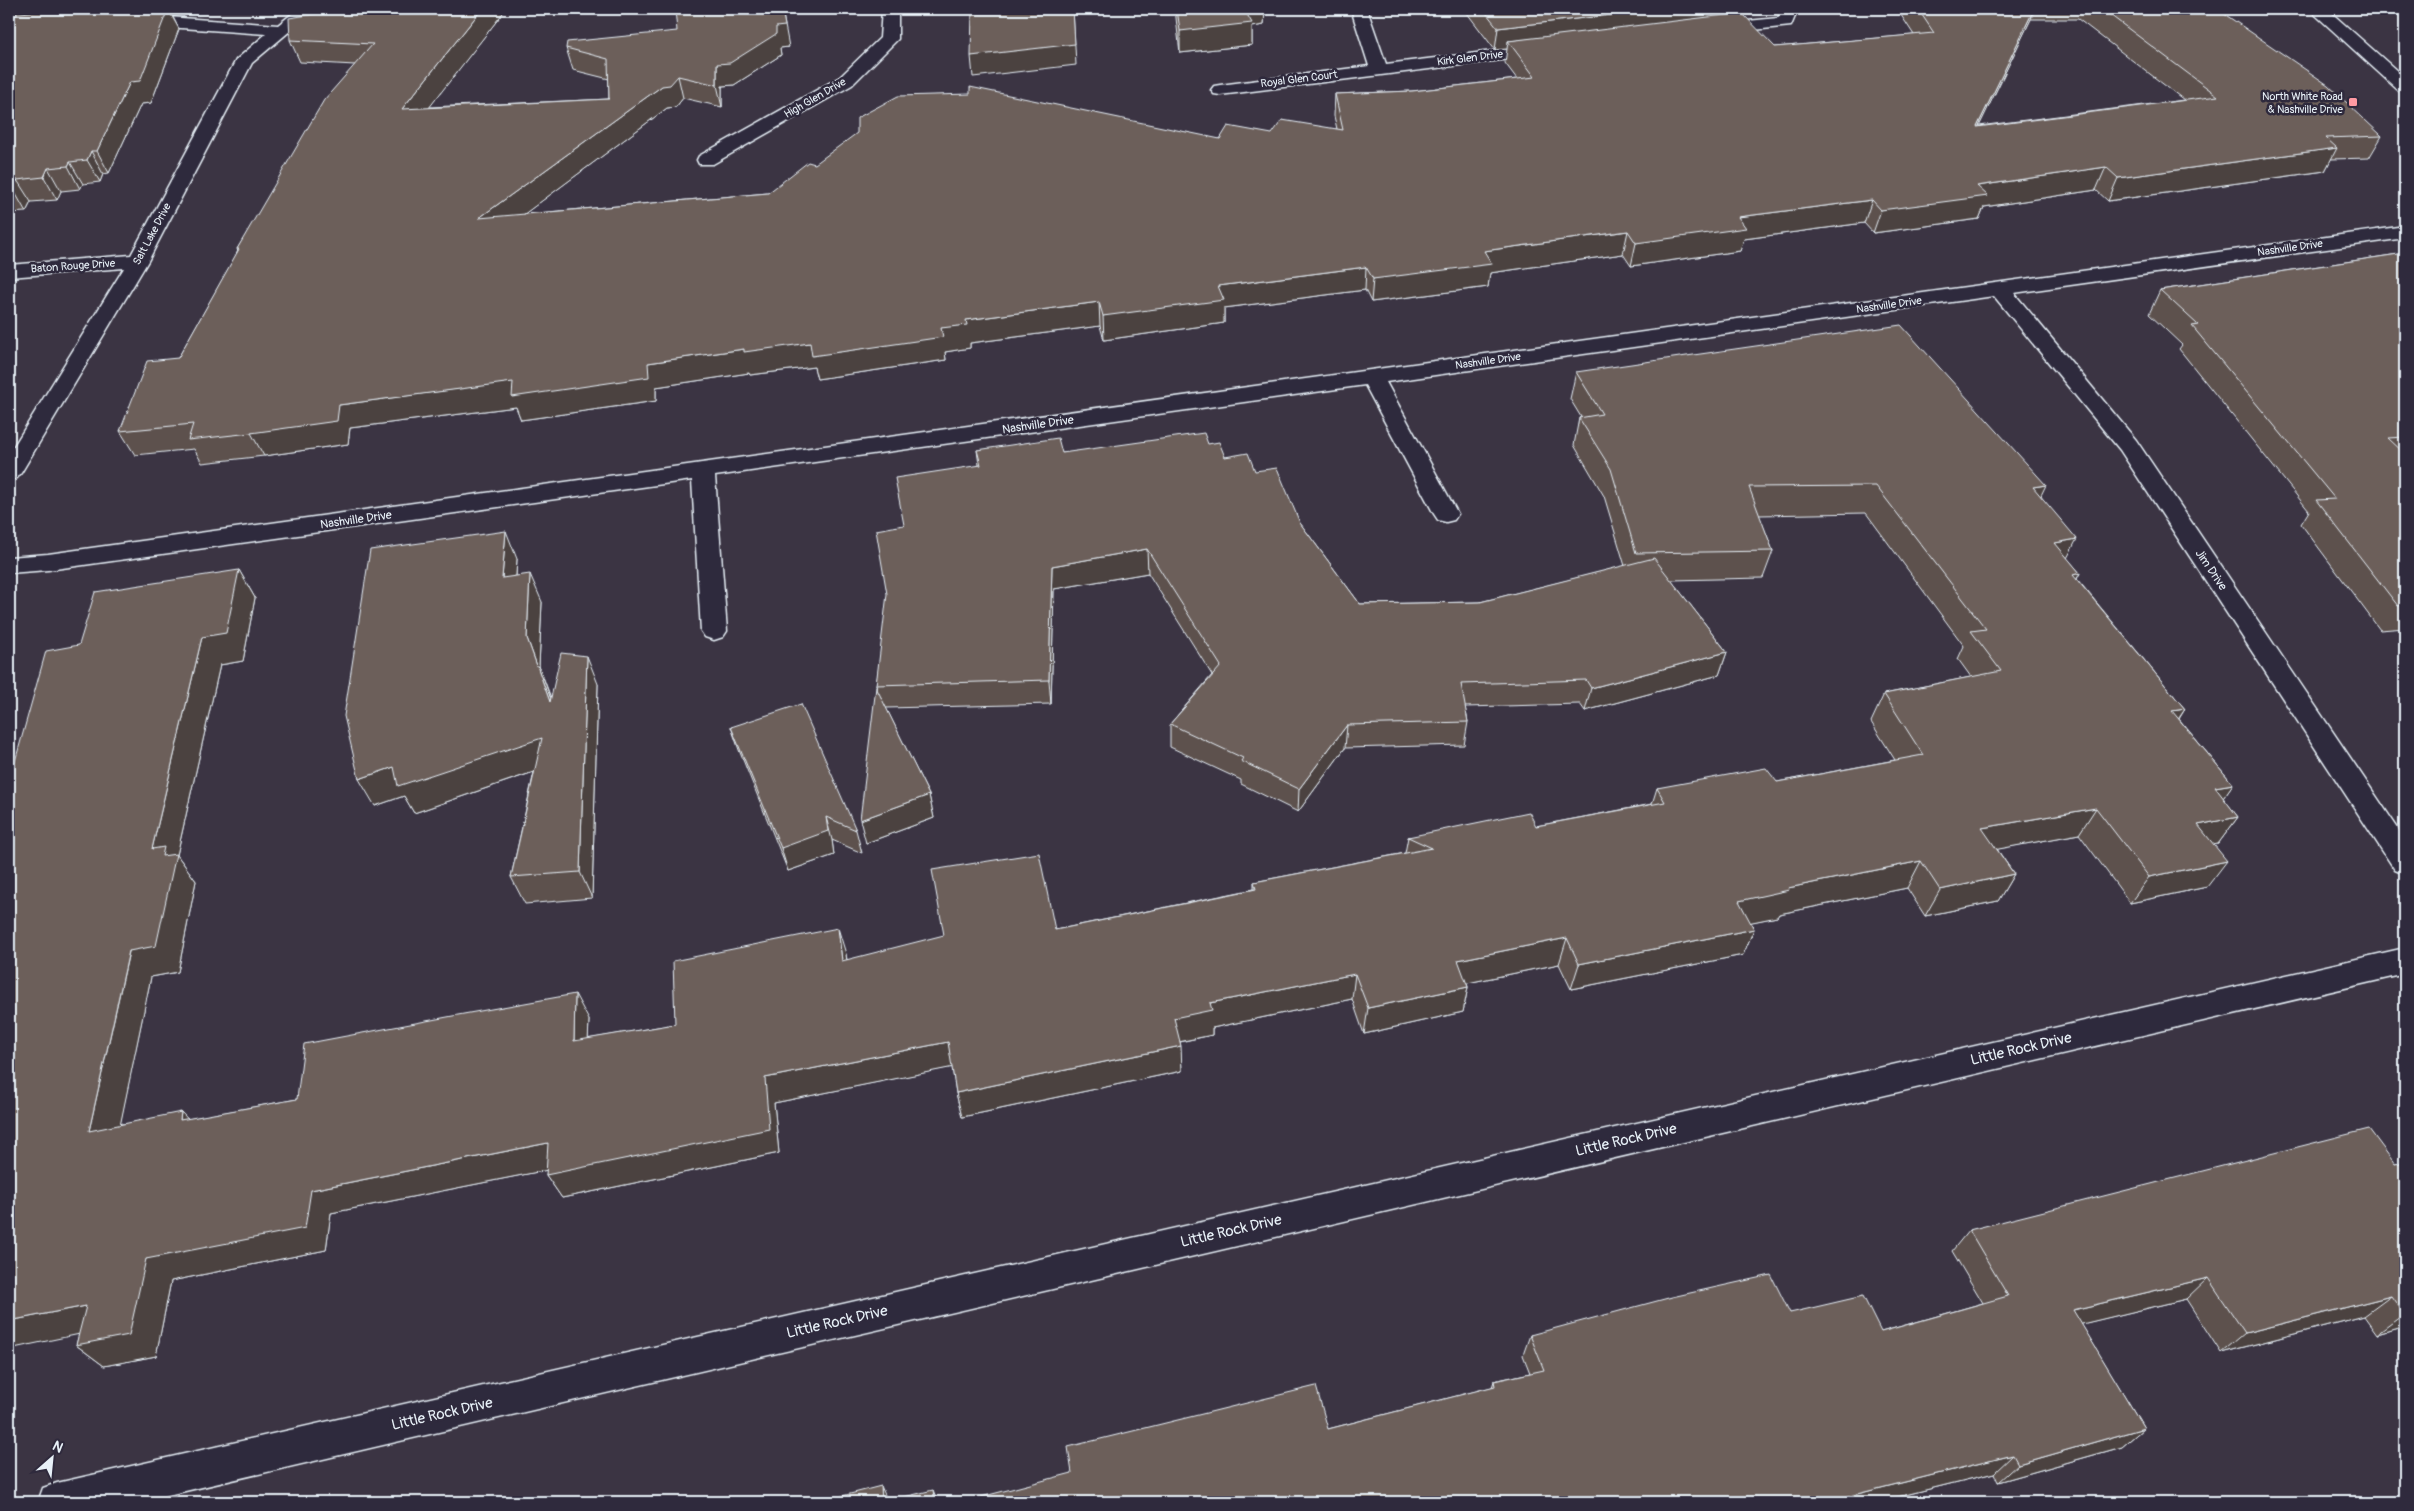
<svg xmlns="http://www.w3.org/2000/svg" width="2414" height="1511" font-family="Pangolin,sans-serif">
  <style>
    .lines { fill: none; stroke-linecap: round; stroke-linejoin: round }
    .street-casing { stroke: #e8f1f8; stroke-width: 3 }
    .secondary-casing { stroke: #e8f1f8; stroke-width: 3 }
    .street { fill: #2f2a3d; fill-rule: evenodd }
    .secondary { fill: #2f2a3d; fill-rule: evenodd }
    .wall { fill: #5d514d; stroke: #e8f1f8; fill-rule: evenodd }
    .shaded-wall { fill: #4c423f; stroke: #e8f1f8 }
    .building { fill: #6c5e5a; stroke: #e8f1f8 }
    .poi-dot { fill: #ff9aa2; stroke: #2f2a3d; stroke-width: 2 }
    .labels { text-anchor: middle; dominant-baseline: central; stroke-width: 5; stroke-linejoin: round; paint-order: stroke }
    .far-street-label { font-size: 11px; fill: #e8f1f8; stroke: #2f2a3d }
    .far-poi-label { font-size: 11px; fill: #e8f1f8; stroke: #2f2a3d; text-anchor: end }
    .street-label { font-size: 12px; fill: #e8f1f8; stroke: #2f2a3d }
    .near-street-label { font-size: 15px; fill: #e8f1f8; stroke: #2f2a3d }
  </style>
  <rect width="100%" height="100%" fill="#3b3443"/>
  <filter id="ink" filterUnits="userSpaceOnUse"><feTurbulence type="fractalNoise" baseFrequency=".02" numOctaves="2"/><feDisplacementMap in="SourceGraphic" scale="10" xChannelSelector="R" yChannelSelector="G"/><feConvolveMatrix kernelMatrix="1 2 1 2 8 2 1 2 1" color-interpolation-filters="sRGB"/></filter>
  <g filter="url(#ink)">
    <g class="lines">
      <g class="street-casing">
        <g id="street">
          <polygon points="298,9 316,9 252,63 148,261 21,473 17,478 9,480 9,454 124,268 9,277 9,265 131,255 236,60 266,34 139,25 133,24 131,20 133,16 139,15 278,25"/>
          <polygon points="882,9 898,9 898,39 852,85 713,164 699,164 697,160 699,156 840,77 880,38"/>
          <polygon points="1351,9 1367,9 1386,64 1543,45 1549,46 1552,50 1549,54 1543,55 1220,95 1214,94 1211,90 1214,86 1220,85 1369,66"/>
          <polygon points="1782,9 1798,9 1791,26 1717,34 1711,33 1708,29 1711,25 1717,24 1778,18"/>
          <polygon points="2405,226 2405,238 2014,293 2136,440 2405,839 2405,874 2395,870 2120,450 1994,296 1386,382 1458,514 1454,520 1446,522 1438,520 1434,514 1365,385 715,476 727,631 723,637 714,640 705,637 701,631 692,480 48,570 9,573 9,557 48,554"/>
          <polygon points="2405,948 2405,974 138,1502 38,1502 43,1488 57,1483"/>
        </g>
      </g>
      <g class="secondary-casing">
        <polygon id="secondary" points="2309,9 2327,9 2405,78 2405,92 2399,91"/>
      </g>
      <use href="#street" class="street"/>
      <use href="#secondary" class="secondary"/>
    </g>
    <g class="wall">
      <polygon points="9,9 186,9 184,16 172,15 179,29 151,103 141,104 109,173 103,174 100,182 83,184 80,189 61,191 57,200 31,202 26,212 9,213"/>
      <path d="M346 9H506L429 107 609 99V79L573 70 566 48 789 47 780 48 781 55 734 85 722 86V107L683 98 676 107 667 108 524 214 768 193 815 164 1220 139 1337 129 1334 116 1335 94 1412 91 1517 79 1505 63 1507 49 1495 50 1464 9H1728L1727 15 1775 47 1914 35 1897 9H2217L2382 136 2369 158 2331 159 2325 171 2108 201 2096 190 1984 207 1979 219 1873 233 1864 223 1744 239 1740 251 1631 266 1623 254 1490 273 1488 287 1371 302 1365 290 1224 308V323L1104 340 1100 326 970 343V348L945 352 946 360 817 379 814 367 750 375 749 373 656 387V401L521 420 516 407 350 428 348 444 264 456 202 463 194 449 135 455 120 431 178 358 238 252 237 249 355 65 300 62 290 40ZM2031 19H2078L2184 100 1979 126Z"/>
      <polygon points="1175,9 1265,9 1264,25 1252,27 1252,45 1180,53"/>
      <polygon points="2405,253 2405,628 2380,630 2301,524 2309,511 2179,349 2182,345 2149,314 2160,290"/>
      <polygon points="1576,372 2041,496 2067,558 2080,573 2077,579 2185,709 2179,719 2233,784 2223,798 2238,817 2218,844 2214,844 2207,887 2130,903 2079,834 1997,849 2014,874 1998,901 1925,916 1907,888 1779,914 1777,917 1751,922 1754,929 1743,955 1571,989 1559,964 1467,983 1468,987 1463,1012 1364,1034 1352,999 1212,1028 1212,1035 1180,1042 1182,1071 962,1117 956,1093 952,1067 774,1103 779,1153 562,1198 546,1175 547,1170 331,1213 326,1250 171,1281 156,1356 104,1366 76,1345 79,1334 14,765 79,645 239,570 255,598 243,661 220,665 177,855 196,881 178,972 151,977 120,1124 188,1119 297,1099 589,1020 588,1039 675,1024 846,954 847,960 1055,930 1254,889 1254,882 1405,853 1408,837 1536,826 1652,804 1657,788 1777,782 1895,760 1871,722 1884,694 1971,677 1958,659 1964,646 1866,513 1759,515 1773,551 1763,578 1671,580 1727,652 1719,675 1585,711 1580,704 1465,707 1468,722 1464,745 1345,748 1298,812 1241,784 1241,780 1170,747 1170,724 1212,675 1148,573 1054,589 1051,704 886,708 929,795 934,818 866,843 877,689 876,685 903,525 979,465 977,450 1062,453 1208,444 1225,457 1255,471 1300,523 1360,604 1480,602 1625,566 1604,496 1574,445 1579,418 1581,417 1570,399"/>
      <polygon points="517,559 516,576 542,602 539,666 551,698 598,684 592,898 525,904 511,877 534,772 414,813 404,796 375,806"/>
      <polygon points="731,727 856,830 862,853 832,840 834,855 788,871 739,750"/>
      <polygon points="2405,1162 2405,1326 2377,1334 2364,1316 2221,1353 2186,1299 2081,1324 2144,1428 2122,1447 1998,1482 1994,1473 1877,1502 962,1502 1328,1429 1492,1387 1494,1381 1530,1373 1523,1355 1530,1335 1790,1313 1881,1332 1983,1303 1952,1251 1969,1230 2395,1164"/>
    </g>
    <g class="shaded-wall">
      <polygon points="9,9 122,9 9,24"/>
      <polygon points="168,9 179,29 151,103 141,104 109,173 97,151 130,82"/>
      <polygon points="180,9 186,9 184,16"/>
      <polygon points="482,9 506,9 411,131 402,109"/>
      <polygon points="782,9 789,47 780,48 781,55 734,85 722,86 722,107 717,85 717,64"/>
      <polygon points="1073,9 1076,65 973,77 971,56"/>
      <polygon points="1243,9 1265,9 1264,25 1252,27 1252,45 1180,53 1180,31"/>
      <polygon points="1662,9 1728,9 1725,22 1508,41 1507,49 1495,50 1498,28"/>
      <polygon points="2034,9 2035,9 2031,19 1968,149 1977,127"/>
      <polygon points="678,76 683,98 676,107 667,108 488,241 479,218 662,86"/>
      <polygon points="2337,148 2325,171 2108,201 2118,178"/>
      <polygon points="91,151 103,174 100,182 87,160"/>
      <polygon points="70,162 83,184 80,189 68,166"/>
      <polygon points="2106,167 2096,190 1984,207 1979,219 1873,233 1881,210 1977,186"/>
      <polygon points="48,168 61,191 57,200 44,177"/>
      <polygon points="17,180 31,202 26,212 13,189"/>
      <polygon points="1872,200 1864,223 1744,239 1740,251 1631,266 1636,243 1738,217"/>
      <polygon points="1628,231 1623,254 1490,273 1488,287 1371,302 1373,279 1484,251"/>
      <polygon points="1366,267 1365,290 1224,308 1224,323 1104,340 1103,316 1218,286"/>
      <polygon points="1099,302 1100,326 970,343 970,348 945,352 946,360 817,379 814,367 750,375 749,373 656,387 656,401 521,420 516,407 350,428 348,444 264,456 251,433 339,405 648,363 744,349 810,343 941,328 966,320"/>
      <polygon points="2046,485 2033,512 2033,487"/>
      <polygon points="506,531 517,559 514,606 502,578"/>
      <polygon points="2077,539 2063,566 2055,543"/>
      <polygon points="1147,549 1148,573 1054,589 1051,704 1049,680 1052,566"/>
      <polygon points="239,570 255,598 243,661 220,665 177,855 196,881 178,972 151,977 114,1155 89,1131 152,849 202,637"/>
      <polygon points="2080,573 2065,601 2073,575"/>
      <polygon points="530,574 542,602 539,666 562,730 550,702 527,638"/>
      <polygon points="1727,652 1719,675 1585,711 1591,688"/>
      <polygon points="587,656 598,684 592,898 580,872"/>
      <polygon points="2185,709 2167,736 2172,711"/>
      <polygon points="1347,725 1345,748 1298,812 1299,789"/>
      <polygon points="542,738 554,765 414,813 404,796 375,806 359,779 394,767"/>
      <polygon points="2233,784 2214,811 2215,787"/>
      <polygon points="929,795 934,818 866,843 860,820"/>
      <polygon points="2096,808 2079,834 1967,855 1982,828"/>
      <polygon points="826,817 832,840 834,855 788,871 781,848"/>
      <polygon points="2238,817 2218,844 2179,852 2198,825"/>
      <polygon points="1921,861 1907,888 1779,914 1777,917 1728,927 1739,901 1788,888"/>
      <polygon points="2227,861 2207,887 2130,903 2149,877"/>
      <polygon points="2014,874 1998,901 1925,916 1940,890"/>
      <polygon points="838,928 846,954 850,987 842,961"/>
      <polygon points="1754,929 1743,955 1571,989 1579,964"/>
      <polygon points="1567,938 1559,964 1453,986 1458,960"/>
      <polygon points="1355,974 1352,999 1212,1028 1212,1035 1174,1043 1174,1018 1210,1003"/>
      <polygon points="1468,987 1463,1012 1364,1034 1368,1008"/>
      <polygon points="575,994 589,1020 587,1066 574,1041"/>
      <polygon points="948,1042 954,1067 774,1103 779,1153 562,1198 546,1175 765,1078"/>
      <polygon points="1181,1046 1182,1071 962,1117 956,1093"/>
      <polygon points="181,1112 204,1136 180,1120"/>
      <polygon points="548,1143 563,1167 331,1213 326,1250 171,1281 156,1356 104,1366 76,1345 146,1259 311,1190"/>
      <polygon points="2208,1278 2186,1299 2053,1331 2073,1310"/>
      <polygon points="2391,1296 2364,1316 2221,1353 2245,1333"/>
      <polygon points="86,1306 113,1327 9,1349 9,1321"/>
      <polygon points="2405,1313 2405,1326 2377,1334 2404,1314"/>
      <polygon points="2144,1428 2122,1447 1998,1482 2018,1464"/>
      <polygon points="2013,1455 1994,1473 1877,1502 1825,1502"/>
      <polygon points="881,1486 888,1502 882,1502"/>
      <polygon points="933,1490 938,1502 935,1502"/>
    </g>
    <g class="building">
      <polygon points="64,9 168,9 140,81 130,82 97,151 91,151 87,160 70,162 68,166 48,168 44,177 17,180 13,189 9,190 9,14"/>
      <polygon points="346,9 482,9 402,109 609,99 608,59 566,48 567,42 677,31 675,9 782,9 785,26 776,27 776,34 730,63 717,64 717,85 678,76 670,85 662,86 479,218 768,193 808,162 815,164 857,133 857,118 898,96 970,94 970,87 1220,139 1228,126 1272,134 1282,120 1343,130 1335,94 1412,91 1535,77 1508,41 1742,13 1775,47 1934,33 1918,9 2034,9 1977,127 2218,96 2102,9 2217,9 2328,85 2382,136 2326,138 2337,148 2118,178 2106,167 1977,186 1988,196 1881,210 1872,200 1738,217 1746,228 1636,243 1628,231 1484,251 1492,264 1373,279 1366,267 1218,286 1224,300 1103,316 1099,302 966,320 967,325 941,328 943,337 847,351 812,356 810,343 744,352 744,349 648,363 649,377 512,397 513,382 339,405 337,421 251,433 188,440 193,424 120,431 147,361 178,358 239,249 237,249 324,100 373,44 290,40 289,18"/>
      <polygon points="972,9 1073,9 1075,44 971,56"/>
      <polygon points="1177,9 1244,9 1252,23 1180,31"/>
      <polygon points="1483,9 1662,9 1498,28"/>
      <polygon points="2405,253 2405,437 2388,438 2405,454 2405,605 2398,606 2316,500 2335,499 2192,326 2198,325 2160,290"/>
      <polygon points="1901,325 2046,485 2033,487 2077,539 2055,543 2080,573 2073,575 2185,709 2172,711 2233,784 2215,787 2238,817 2198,825 2227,861 2149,877 2096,808 1982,828 2014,874 1940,890 1921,861 1788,888 1789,890 1739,901 1754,929 1579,964 1567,938 1458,960 1468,987 1368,1008 1355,974 1210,1003 1212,1010 1174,1018 1181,1046 956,1093 948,1042 765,1078 769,1129 546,1175 548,1143 311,1190 305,1228 146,1259 129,1335 76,1345 86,1306 9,1321 9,773 11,765 14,765 46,651 79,645 95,592 239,570 226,633 202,637 152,849 164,847 162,856 176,854 156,946 129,951 89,1131 181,1112 180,1120 297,1099 304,1044 458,1015 575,994 574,1041 675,1024 673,961 838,928 842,961 944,935 932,870 1039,853 1055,930 1256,889 1254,882 1432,848 1408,837 1529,812 1536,826 1665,802 1657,788 1766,768 1777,782 1923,755 1884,694 2001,671 1971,631 1986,629 1876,486 1749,487 1773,551 1636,553 1611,469 1579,418 1602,414 1576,372"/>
      <polygon points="1204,433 1208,444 1219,442 1225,457 1248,453 1255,471 1277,468 1300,523 1360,604 1480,602 1654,558 1727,652 1591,688 1586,680 1461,684 1468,722 1347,725 1299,789 1241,761 1243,758 1170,724 1221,666 1147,549 1052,566 1049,680 876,685 887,594 876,530 904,525 895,478 981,465 977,450 1058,438 1062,453"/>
      <polygon points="506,531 502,578 530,574 527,638 550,702 561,653 587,656 580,872 511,877 542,738 398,786 394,767 359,779 344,716 370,550"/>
      <polygon points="876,687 929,795 860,820"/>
      <polygon points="801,704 856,830 826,817 828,831 781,848 731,727"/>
      <polygon points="2369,1129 2395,1164 2405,1162 2405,1313 2404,1314 2391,1296 2245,1333 2208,1278 2073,1310 2144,1428 2018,1464 2013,1455 1825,1502 962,1502 1072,1473 1068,1447 1316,1386 1328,1429 1495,1386 1494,1381 1544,1370 1530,1335 1672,1297 1771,1275 1790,1313 1863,1296 1881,1332 2008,1296 1969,1230"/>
      <polygon points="881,1486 882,1502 819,1502"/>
      <polygon points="933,1490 935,1502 883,1502"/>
    </g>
  </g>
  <rect class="poi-dot" x="2348" y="97" width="10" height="10" rx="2.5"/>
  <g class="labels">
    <g class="far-street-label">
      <text transform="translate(1470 58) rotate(-7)">Kirk Glen Drive</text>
      <text transform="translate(1299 79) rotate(-7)">Royal Glen Court</text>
      <text transform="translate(815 98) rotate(-30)">High Glen Drive</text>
      <text transform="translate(152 234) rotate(-62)">Salt Lake Drive</text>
      <text transform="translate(2290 248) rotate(-8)">Nashville Drive</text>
      <text transform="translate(73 266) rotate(-4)">Baton Rouge Drive</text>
      <text transform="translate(1889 305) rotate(-8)">Nashville Drive</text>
      <text transform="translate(1488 361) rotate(-8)">Nashville Drive</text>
    </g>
    <g class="far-poi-label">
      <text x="2343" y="96">North White Road<tspan x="2343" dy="13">&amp; Nashville Drive</tspan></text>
    </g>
    <g class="street-label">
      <text transform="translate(1038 425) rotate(-8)">Nashville Drive</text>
      <text transform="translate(356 520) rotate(-8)">Nashville Drive</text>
      <text transform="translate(2211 570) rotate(56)">Jim Drive</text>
    </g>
    <g class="near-street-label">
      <text transform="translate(2021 1049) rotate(-13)">Little Rock Drive</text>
      <text transform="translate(1626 1140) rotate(-13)">Little Rock Drive</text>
      <text transform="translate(1231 1231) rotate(-13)">Little Rock Drive</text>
      <text transform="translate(837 1322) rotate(-13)">Little Rock Drive</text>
      <text transform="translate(442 1414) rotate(-13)">Little Rock Drive</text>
    </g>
  </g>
  <rect width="2414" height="1511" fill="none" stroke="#2f2a3d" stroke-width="30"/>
  <rect x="15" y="15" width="2384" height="1481" fill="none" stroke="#e8f1f8" stroke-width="2" filter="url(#ink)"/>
  <g transform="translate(52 1458) rotate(27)" stroke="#2f2a3d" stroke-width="4" paint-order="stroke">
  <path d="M0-4L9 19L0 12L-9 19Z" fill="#e8f1f8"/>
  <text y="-8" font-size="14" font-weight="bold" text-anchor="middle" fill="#e8f1f8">N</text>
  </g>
</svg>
